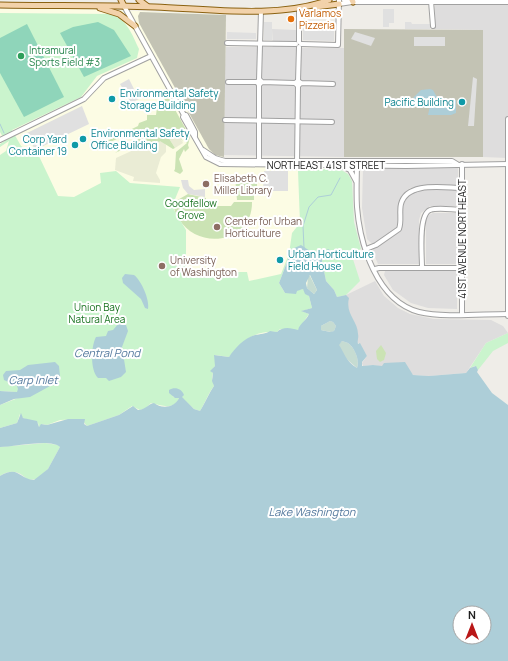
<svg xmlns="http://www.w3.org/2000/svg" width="508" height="661" font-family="Manrope,sans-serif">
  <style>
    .residential { fill: #dedddd }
    .education { fill: #fcfce4 }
    .construction { fill: #c3c3b4 }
    .farmland { fill: #eaecd5 }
    .grass { fill: #cbe3b4 }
    .wetland { fill: #c6dcd2 }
    .park { fill: #caf4cd }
    .pitch { fill: #8fd5ba }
    .parking { fill: #e0e0e0 }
    .water { fill: #adced8; fill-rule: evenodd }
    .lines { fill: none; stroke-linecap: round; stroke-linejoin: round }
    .stream { stroke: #adced8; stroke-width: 1 }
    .minor-casing { stroke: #a1a1a1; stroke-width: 6 }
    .major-casing { stroke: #8b6211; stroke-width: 7 }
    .minor { stroke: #fff; stroke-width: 4 }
    .major { stroke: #f2d2aa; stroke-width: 5 }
    .food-dot { fill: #e8710a; stroke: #fff; stroke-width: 1.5 }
    .leisure-dot { fill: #2e9e5b; stroke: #fff; stroke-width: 1.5 }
    .culture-dot { fill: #0f9aa8; stroke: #fff; stroke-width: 1.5 }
    .education-dot { fill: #8d6e63; stroke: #fff; stroke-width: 1.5 }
    .labels { text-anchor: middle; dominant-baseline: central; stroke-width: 4; stroke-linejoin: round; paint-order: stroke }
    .food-label { font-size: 10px; fill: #c56008; stroke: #fff; text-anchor: start }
    .leisure-label { font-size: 10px; fill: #27864d; stroke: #fff; text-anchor: start }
    .culture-label { font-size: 10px; fill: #0d838f; stroke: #fff; text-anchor: start }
    .street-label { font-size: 10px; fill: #202020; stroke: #fff }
    .education-label { font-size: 10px; fill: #785e54; stroke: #fff; text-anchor: start }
    .park-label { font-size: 10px; fill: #197320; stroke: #fff }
    .water-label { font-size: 11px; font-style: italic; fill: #54799e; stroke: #fff }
  </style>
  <rect width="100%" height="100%" fill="#efede8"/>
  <g class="residential">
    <polygon points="435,5 508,5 508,158 483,157 483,30 434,29"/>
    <polygon points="272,29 296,30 296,48 344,48 344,157 224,155 225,47 273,47"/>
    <polygon points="363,168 458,168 458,186 421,186 410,188 400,200 397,228 376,243 371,243 367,239 362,208"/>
    <polygon points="420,190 458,190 457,206 430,206 421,213 419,220 419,264 378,264 372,250 401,231 403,207 406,199 411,193"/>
    <polygon points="433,213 457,213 457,264 426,264 426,220 429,215"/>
    <polygon points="385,271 457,271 457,309 428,308 411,303 393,290 384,275"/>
    <polygon points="375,281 384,296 398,308 410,314 434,319 491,320 503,326 508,333 486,343 466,373 429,376 413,375 403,363 387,363 383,367 373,365 363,366 362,363 367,356 357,341 354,322 349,314 346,295"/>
  </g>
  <polygon class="education" points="0,9 96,9 226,15 223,166 324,167 324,365 219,409 124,413 94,422 0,431"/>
  <g class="construction">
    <polygon points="140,12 226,15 224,157 215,155 209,149 139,23 138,16"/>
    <polygon points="344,29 483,30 483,157 344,157"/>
  </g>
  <g class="farmland">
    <polygon points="177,132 183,143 175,148 168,137"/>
    <polygon points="160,138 166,145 166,152 161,157 156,173 160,180 160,183 133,181 134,177 115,170 116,158"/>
  </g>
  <g class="grass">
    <polygon points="166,93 190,137 188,145 189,148 185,152 184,149 179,159 183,171 180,174 174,171 175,169 176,152 187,143 180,134 183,142 177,132 168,137 175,148 173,149 160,141 157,144 149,143 144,146 138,147 142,143 141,141 115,153 118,151 117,150 140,138 137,130 108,143 107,141 138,126 139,123 147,120 147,115 156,115 157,108 161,108 164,102"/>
    <polygon points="235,176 257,176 257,194 254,194 254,200 237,200"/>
    <path d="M188 194 206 198V206H231L234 202H252C253 242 199 252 179 219 176 214 173 209 174 202Z"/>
    <polygon points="381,345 386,353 384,360 380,362 377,359 376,351"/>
  </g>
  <g class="wetland">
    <polygon points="308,276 310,276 317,290 314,294 307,288"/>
    <polygon points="330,321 333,322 336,326 334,331 331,332 321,330 321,326"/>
    <path d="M342 341C344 342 346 342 348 343 355 348 360 361 357 368L342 355 338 345Z"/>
  </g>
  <g class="park">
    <path d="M0 13 110 14C127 19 132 34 139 49L137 58 97 76 81 97 12 130 21 146 33 153 37 152 58 196 74 197 101 183 100 173 116 171 130 183 180 187 173 204 174 210 186 230V272H247L249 281 281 274 289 254 292 233 300 223 298 171 338 168 348 174 352 181 354 222 361 249 351 253 360 281 346 295 337 297 334 290 326 281 322 261 328 250 319 257 314 255 305 248 292 249 279 283 285 293 303 289 309 296 312 308 302 311 309 314 298 330 280 329 277 332C254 330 243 341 229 357L215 355V366L211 371 213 373 212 378 214 386C209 392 205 403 200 411L194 409 181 397 179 389H171L173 397 179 398C174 411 161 405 151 403L146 408 140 410 132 406 119 415 87 426 81 419 60 420 47 425 42 424 39 427 38 423 23 418 20 414 17 423 0 428V405L18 398 16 392 0 391V155L6 151 9 141 0 147V144L5 141 0 132Z"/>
    <polygon points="508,333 508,343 493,351 478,370 475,366 470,368 486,343"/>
    <path d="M45 443 58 445 60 447 48 469 38 479 28 480C19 471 11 469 0 476V447Z"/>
  </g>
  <g class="pitch">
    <polygon points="98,22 114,30 131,56 84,77 60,33 73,27"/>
    <polygon points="27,24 64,97 24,117 0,73 0,38"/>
  </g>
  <g class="parking">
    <polygon points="383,9 394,9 394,23 389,23 389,27 383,27"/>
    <rect x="264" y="22" width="8" height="18"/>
    <polygon points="405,22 411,22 412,24 430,24 430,29 405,29"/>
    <polygon points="303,26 334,26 334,41 303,40"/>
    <polygon points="227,32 256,33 256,39 227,39"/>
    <polygon points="355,32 375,38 371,46 351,39"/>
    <rect x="414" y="37" width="31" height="9"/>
    <polygon points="473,77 477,79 474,126 468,126"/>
    <polygon points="129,79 139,99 131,103 120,84"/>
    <polygon points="82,106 89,124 35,150 27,133"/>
    <polygon points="264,171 288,171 288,191 263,191"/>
    <polygon points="181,180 188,180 189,186 194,190 205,189 205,197 188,194 183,188"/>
  </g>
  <g class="water">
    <polygon points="430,89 433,90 438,99 456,100 456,113 451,115 428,115 430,106 413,98 421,90"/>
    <path d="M301 245 319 257 328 249 331 251V255H324L322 261 326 281 334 290 337 297 346 295 349 298C345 314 358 321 358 334 359 338 357 340 358 344L360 343 367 356 362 362V366L373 365 382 366 384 363 405 362 413 375 429 376 466 373 470 368 476 366 478 370 477 372 492 393 508 405V661H0V476C19 465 18 479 34 480L48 469 60 447C51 438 13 447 0 447V428L17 423 21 413 23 418 37 421 39 427 41 424 47 425 68 419H85L84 424 87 426 119 415 133 406 138 410C145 410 148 404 154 403 161 409 175 408 179 398H175L169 393V390C175 386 182 389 184 395L182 397 194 409 200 411C205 403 209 393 214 386L212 381 213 373 210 371 215 366 214 355 229 357C235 348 244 338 255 335 260 334 266 334 270 331L277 332C283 326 291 328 298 330 300 323 306 321 309 314L301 311 312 308 309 296 305 294 303 289 297 291 296 294 285 293 279 283 292 249ZM310 275 317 290 314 294 307 288 306 283ZM330 321 333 322 336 326 334 331 330 332 321 330V326ZM342 341C344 342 346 342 348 343 355 348 360 361 357 368 346 362 344 352 339 345ZM460 613H484V637H460Z"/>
    <path d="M125 274 134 275C141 280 150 300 148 309L145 308 141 299 123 283 122 278Z"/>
    <path d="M119 323 126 325 128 331 122 347 126 372 121 377 109 381 106 378H98C90 370 91 346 96 337L106 336 108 331 113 330Z"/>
    <polygon points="55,362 59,366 60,376 52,385 30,397 14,399 0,405 0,391 17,392 18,389 17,386 4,380 3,375 6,371 20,370 28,365"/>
  </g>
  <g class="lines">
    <g class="stream">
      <polyline points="0,124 4,133"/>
      <polyline points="304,248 303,226 309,207 318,197 331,195 340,178"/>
    </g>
    <g class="minor-casing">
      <g id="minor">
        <polyline points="344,0 353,2 508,2"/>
        <polyline points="431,1 433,26"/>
        <polyline points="339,4 352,2"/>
        <polyline points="124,6 184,115 186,115 195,132 195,136"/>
        <polyline points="299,42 299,9"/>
        <polyline points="227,43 296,44"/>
        <polyline points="301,44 338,45 339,0"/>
        <polyline points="259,80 261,11"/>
        <polyline points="298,81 299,47"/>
        <polyline points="228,82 257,82"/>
        <polyline points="262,82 260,80 257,82 259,85 262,82 295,83"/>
        <polyline points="301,83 298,81 295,83 298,86 301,83 333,84"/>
        <polyline points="184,115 183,117 206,157 220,164 406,166 508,164"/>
        <polyline points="225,120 332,122"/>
        <polyline points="0,140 84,99 104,78 151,56"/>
        <polyline points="203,150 215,158 225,161 452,161 457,164"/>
        <path d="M357 161C357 176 356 191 357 207 360 245 377 301 419 312 443 318 482 314 508 314"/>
        <polyline points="259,163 259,85"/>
        <polyline points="297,163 298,86"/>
        <polyline points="462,164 462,314"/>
        <polyline points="344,167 350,170 356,181"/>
        <path d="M366 249 376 245 399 229C402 221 399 212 401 204 407 181 444 188 462 188"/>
        <path d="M422 267C422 255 418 215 430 210 439 207 452 210 462 210"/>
        <polyline points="375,269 379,268 461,268"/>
        <polyline points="508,316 508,119"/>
      </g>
    </g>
    <g class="major-casing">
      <g id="major">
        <polyline points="121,0 124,6"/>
        <polyline points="139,0 147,6"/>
        <polyline points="352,0 353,2"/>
        <path d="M0 5C52 6 103 5 155 7 208 9 279 19 329 0"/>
        <polyline points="315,7 339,4"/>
        <polyline points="100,8 119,14 135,26"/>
      </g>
    </g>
    <use href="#minor" class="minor"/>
    <use href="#major" class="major"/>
  </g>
  <circle class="food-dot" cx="291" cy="19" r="4"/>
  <circle class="leisure-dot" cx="21" cy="56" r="4"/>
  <g class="culture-dot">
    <circle cx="112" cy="99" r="4"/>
    <circle cx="462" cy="102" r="4"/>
    <circle cx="83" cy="139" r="4"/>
    <circle cx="75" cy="145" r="4"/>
    <circle cx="280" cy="260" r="4"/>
  </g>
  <g class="education-dot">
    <circle cx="206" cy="184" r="4"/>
    <circle cx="217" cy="227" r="4"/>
    <circle cx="162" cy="266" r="4"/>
  </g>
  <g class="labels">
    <g class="food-label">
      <text x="299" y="13">Varlamos<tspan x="299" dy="12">Pizzeria</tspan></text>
    </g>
    <g class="leisure-label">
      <text x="29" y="50">Intramural<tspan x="29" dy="12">Sports Field #3</tspan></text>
    </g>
    <g class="culture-label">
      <text x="120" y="93">Environmental Safety<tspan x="120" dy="12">Storage Building</tspan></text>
      <text x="454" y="102" text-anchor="end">Pacific Building</text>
      <text x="91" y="133">Environmental Safety<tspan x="91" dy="12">Office Building</tspan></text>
      <text x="67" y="139" text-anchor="end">Corp Yard<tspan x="67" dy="12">Container 19</tspan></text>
      <text x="288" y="254">Urban Horticulture<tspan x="288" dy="12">Field House</tspan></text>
    </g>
    <g class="street-label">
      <text x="326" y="165">NORTHEAST 41ST STREET</text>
      <text transform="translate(462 239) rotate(-90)">41ST AVENUE NORTHEAST</text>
    </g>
    <g class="education-label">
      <text x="214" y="178">Elisabeth C.<tspan x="214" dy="12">Miller Library</tspan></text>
      <text x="225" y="221">Center for Urban<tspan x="225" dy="12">Horticulture</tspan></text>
      <text x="170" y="260">University<tspan x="170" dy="12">of Washington</tspan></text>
    </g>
    <g class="park-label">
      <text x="191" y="203">Goodfellow<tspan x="191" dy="12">Grove</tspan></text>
      <text x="97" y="307">Union Bay<tspan x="97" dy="12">Natural Area</tspan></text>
    </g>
    <g class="water-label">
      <text x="107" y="352">Central Pond</text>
      <text x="33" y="379">Carp Inlet</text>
      <text x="312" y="511">Lake Washington</text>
    </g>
  </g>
  <g transform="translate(472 625)"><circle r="19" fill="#ffffff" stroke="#a6a6a6"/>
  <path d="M0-3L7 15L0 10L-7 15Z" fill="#b91718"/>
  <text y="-6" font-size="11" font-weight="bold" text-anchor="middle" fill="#202020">N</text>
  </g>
</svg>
